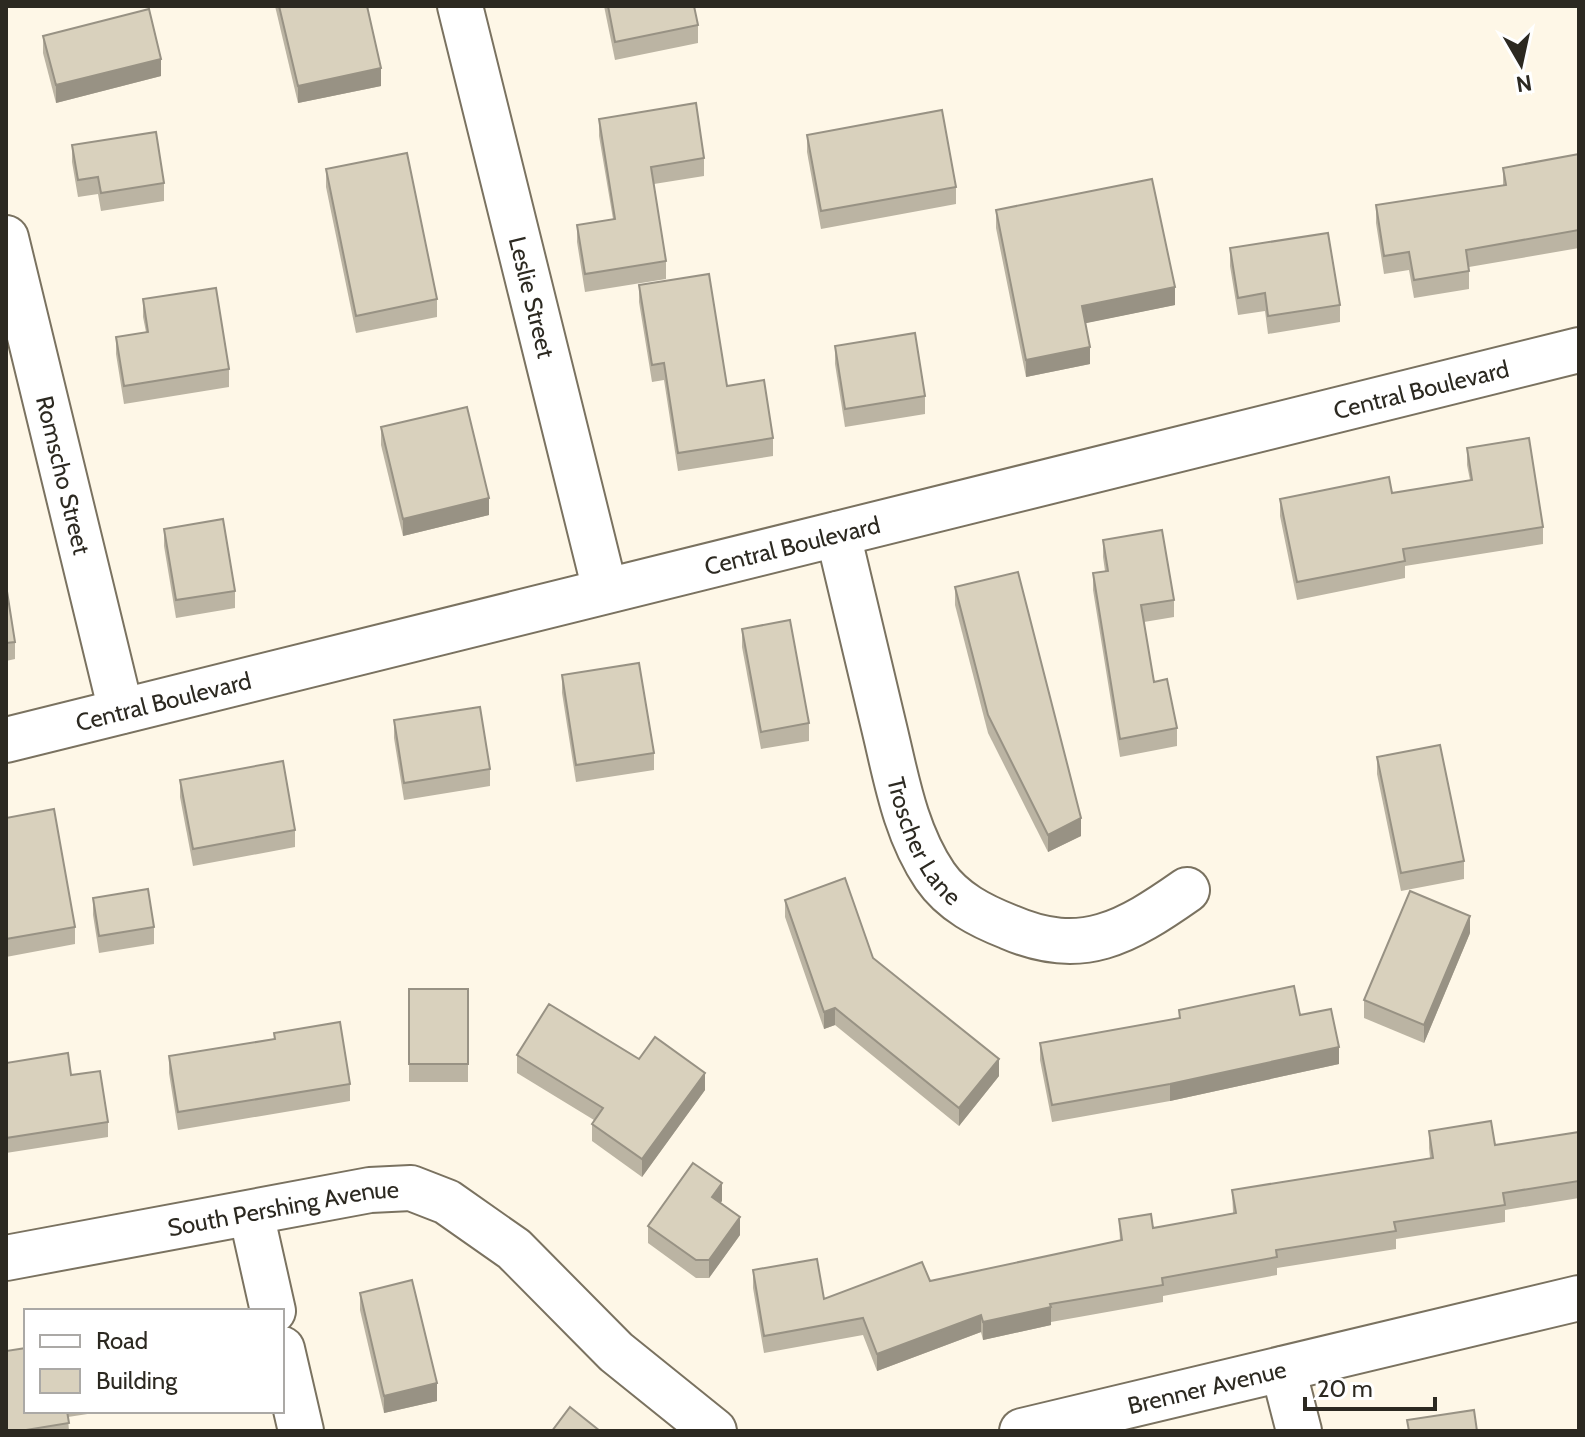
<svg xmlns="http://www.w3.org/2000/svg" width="1585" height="1437" font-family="Cabin,sans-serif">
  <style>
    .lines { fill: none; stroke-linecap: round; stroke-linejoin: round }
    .minor-casing { stroke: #7a7260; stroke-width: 48 }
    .minor { stroke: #fff; stroke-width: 44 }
    .wall { fill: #bbb4a3 }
    .shaded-wall { fill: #989284 }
    .building { fill: #d9d1bd; stroke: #989284; stroke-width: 2 }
    .labels { text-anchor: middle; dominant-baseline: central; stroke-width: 7; stroke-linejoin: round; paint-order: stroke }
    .street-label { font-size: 24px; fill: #2c2921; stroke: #fff }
  </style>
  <rect width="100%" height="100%" fill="#fef7e7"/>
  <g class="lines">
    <g class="minor-casing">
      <g id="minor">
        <path id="s1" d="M460 6 605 590"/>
        <path id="s2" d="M6 238 121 711"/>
        <path id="s3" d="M838 534C853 597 868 660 883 723 896 776 904 830 935 876 953 902 981 916 1009 927 1082 959 1127 932 1187 890"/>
        <path id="s4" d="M6 740 1579 350"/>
        <polyline points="251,1213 273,1311"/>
        <path id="s5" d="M6 1258 370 1190 411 1188 447 1202 514 1249 616 1352 714 1431"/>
        <polyline points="282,1349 301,1431"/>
        <polyline points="1283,1369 1299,1431"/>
        <path id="s6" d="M1022 1431 1579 1298"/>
      </g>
    </g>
    <use href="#minor" class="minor"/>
  </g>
  <g class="wall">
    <polygon points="275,6 367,6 381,86 298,103"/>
    <polygon points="604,6 694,6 698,25 698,43 615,60"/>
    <polygon points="43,36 161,76 56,103 43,53"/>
    <polygon points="599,119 704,158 704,176 654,184 666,261 666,279 585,292 577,242 577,225 613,219 599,136"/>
    <polygon points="807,135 956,187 956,204 821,229 807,152"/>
    <polygon points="72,145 164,183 164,201 101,211 98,194 78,197 72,162"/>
    <polygon points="1579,154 1579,248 1469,267 1469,289 1414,298 1409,270 1384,274 1376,223 1376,205 1503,185 1503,168"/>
    <polygon points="326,169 437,299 437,317 356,333 326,187"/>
    <polygon points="996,210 1175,305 1085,323 1090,364 1026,377 996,228"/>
    <polygon points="1230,248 1340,305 1340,322 1268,334 1265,311 1238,315 1230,266"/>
    <polygon points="639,285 773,438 773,456 678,471 664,380 652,382 639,302"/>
    <polygon points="143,299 229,369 229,387 124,404 116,354 116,337 146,332 143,317"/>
    <polygon points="835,346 925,396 925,414 845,427 835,364"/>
    <polygon points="381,427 489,515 403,536 381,445"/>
    <polygon points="1467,448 1543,527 1543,544 1405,566 1405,578 1297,600 1280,516 1280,499 1392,493 1470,480 1467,465"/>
    <polygon points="164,529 235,591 235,608 176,618 164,546"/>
    <polygon points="1103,540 1174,600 1174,617 1144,622 1154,682 1177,728 1177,746 1120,757 1093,590 1093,573 1105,571 1103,557"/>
    <polygon points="6,585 15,642 15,659 6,661"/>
    <polygon points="955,587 1081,836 1048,852 988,733 955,605"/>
    <polygon points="742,629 809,723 809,741 761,749 742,647"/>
    <polygon points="562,675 654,753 654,770 576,782 562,693"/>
    <polygon points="394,720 490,769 490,786 404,800 394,738"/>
    <polygon points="1377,757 1464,861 1464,879 1401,891 1377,774"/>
    <polygon points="180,780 295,830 295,847 193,866 180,797"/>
    <polygon points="6,818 75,927 75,944 6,957"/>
    <polygon points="93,898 154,927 154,944 99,953 93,915"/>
    <polygon points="785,900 873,958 999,1076 959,1126 835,1025 824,1029 785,917"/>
    <polygon points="1470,933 1424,1043 1364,1018 1364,1000"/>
    <rect x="409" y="989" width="59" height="93"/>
    <polygon points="1179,1010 1300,1015 1339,1064 1170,1101 1052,1122 1040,1060 1040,1043 1179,1018"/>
    <polygon points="274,1033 350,1084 350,1101 178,1130 169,1073 169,1056 274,1039"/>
    <polygon points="517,1055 639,1059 705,1090 642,1177 592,1141 592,1124 594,1120 517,1073"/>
    <polygon points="6,1063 71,1075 108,1122 108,1137 6,1153"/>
    <polygon points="1429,1131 1495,1145 1579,1132 1579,1198 1505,1210 1505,1222 1396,1239 1396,1249 1277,1268 1277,1275 1163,1296 1163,1302 1051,1322 1051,1325 983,1340 981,1332 877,1371 863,1335 764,1353 753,1288 753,1270 824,1299 930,1281 1120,1241 1119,1219 1153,1228 1233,1213 1232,1190 1430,1158 1429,1148"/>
    <polygon points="722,1201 720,1203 740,1235 709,1278 696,1278 648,1243 648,1226"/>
    <polygon points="360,1293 437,1401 384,1413 360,1310"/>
    <polygon points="26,1411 107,1411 68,1417 69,1431 6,1431"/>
  </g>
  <g class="shaded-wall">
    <polygon points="161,59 161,76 56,103 56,85"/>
    <polygon points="381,68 381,86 298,103 298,86"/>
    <polygon points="1175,287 1175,305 1082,324 1082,306"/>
    <polygon points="1090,347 1090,364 1026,377 1026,360"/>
    <polygon points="489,498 489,515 403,536 403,519"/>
    <polygon points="1081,818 1081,836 1048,852 1048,835"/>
    <polygon points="1470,916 1470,933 1424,1043 1424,1025"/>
    <polygon points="835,1008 835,1025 824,1029 824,1012"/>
    <polygon points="1339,1047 1339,1064 1170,1101 1170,1084"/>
    <polygon points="999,1059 999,1076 959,1126 959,1108"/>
    <polygon points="705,1073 705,1090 642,1177 642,1159"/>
    <polygon points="722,1183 722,1201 712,1215 712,1197"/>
    <polygon points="740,1217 740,1235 709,1278 709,1260"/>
    <polygon points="1051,1307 1051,1325 983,1340 983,1322"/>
    <polygon points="981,1315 981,1332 877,1371 877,1354"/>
    <polygon points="437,1383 437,1401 384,1413 384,1396"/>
  </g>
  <g class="building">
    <polygon points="279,6 367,6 381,68 298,86"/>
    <polygon points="608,6 694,6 698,25 615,42"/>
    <polygon points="149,9 161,59 56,85 43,36"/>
    <polygon points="696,103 704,158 651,167 666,261 585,274 577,225 615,219 599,119"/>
    <polygon points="942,110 956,187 821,211 807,135"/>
    <polygon points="156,132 164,183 101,193 98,177 78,180 72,145"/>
    <polygon points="407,153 437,299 356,316 326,169"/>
    <polygon points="1579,154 1579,230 1466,250 1469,271 1414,280 1409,252 1384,256 1376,205 1506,185 1503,168"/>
    <polygon points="1152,179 1175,287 1082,306 1090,347 1026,360 996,210"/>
    <polygon points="1328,233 1340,305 1268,316 1265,293 1238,298 1230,248"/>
    <polygon points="709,274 727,386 764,380 773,438 678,453 664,363 652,365 639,285"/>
    <polygon points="216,288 229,369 124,386 116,337 148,332 143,299"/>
    <polygon points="915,333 925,396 845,409 835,346"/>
    <polygon points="467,407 489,498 403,519 381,427"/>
    <polygon points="1529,438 1543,527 1403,549 1405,561 1297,582 1280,499 1389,477 1392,493 1472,480 1467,448"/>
    <polygon points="223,519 235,591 176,600 164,529"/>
    <polygon points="1162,530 1174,600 1141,605 1154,682 1167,679 1177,728 1120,739 1093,573 1108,571 1103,540"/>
    <polygon points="1018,572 1081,818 1048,835 988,715 955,587"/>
    <polygon points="6,585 15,642 6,643"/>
    <polygon points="790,620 809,723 761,732 742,629"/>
    <polygon points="639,663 654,753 576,765 562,675"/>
    <polygon points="480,707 490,769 404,783 394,720"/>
    <polygon points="1440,745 1464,861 1401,873 1377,757"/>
    <polygon points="283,761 295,830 193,849 180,780"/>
    <polygon points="54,809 75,927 6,939 6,818"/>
    <polygon points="845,878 873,958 999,1059 959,1108 835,1008 824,1012 785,900"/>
    <polygon points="148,889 154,927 99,936 93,898"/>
    <polygon points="1410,891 1470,916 1424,1025 1364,1000"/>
    <polygon points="1294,986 1300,1015 1331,1009 1339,1047 1170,1084 1052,1105 1040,1043 1180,1018 1179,1010"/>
    <rect x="409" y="989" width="59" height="75"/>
    <polygon points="549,1004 639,1059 655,1037 705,1073 642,1159 592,1124 603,1108 517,1055"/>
    <polygon points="340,1022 350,1084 178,1112 169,1056 275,1039 274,1033"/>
    <polygon points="68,1053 71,1075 100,1071 108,1122 6,1138 6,1063"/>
    <polygon points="1491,1121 1495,1145 1579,1132 1579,1181 1503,1193 1505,1205 1394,1222 1396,1231 1276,1250 1277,1257 1162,1278 1163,1285 1050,1304 1051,1307 983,1322 981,1315 877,1354 863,1318 764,1336 753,1270 817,1259 824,1299 922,1262 930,1281 1122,1240 1119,1219 1151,1214 1153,1228 1236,1213 1232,1190 1433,1158 1429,1131"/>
    <polygon points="693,1163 722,1183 712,1197 740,1217 709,1260 696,1260 648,1226"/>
    <polygon points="412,1280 437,1383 384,1396 360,1293"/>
    <polygon points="26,1348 26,1411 67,1411 69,1423 20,1431 6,1431 6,1351"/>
    <polygon points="570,1407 600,1431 552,1431"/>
    <polygon points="1474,1410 1477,1431 1409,1431 1407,1420"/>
  </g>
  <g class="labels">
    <g class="street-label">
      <text stroke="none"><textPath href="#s1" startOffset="300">Leslie Street</textPath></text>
      <text stroke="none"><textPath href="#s4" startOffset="1458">Central Boulevard</textPath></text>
      <text stroke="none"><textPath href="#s2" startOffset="244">Romscho Street</textPath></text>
      <text stroke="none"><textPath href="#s4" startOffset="810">Central Boulevard</textPath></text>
      <text stroke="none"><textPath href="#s4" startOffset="162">Central Boulevard</textPath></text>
      <text stroke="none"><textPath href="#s3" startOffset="320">Troscher Lane</textPath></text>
      <text stroke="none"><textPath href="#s5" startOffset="282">South Pershing Avenue</textPath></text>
      <text stroke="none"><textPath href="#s6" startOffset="190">Brenner Avenue</textPath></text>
    </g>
  </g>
  <rect width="1585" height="1437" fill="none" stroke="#2c2921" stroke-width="16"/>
  <rect x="24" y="1309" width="260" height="104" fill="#ffffff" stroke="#aba9a6" stroke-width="2"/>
  <rect x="40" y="1335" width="40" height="12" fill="#ffffff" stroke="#aba9a6" stroke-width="2"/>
  <text x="96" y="1349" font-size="24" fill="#2c2921">Road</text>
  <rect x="40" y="1369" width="40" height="24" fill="#d9d1bd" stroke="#aba9a6" stroke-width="2"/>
  <text x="96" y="1389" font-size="24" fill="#2c2921">Building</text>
  <g transform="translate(1521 64) rotate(171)" stroke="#ffffff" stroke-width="6" paint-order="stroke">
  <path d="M0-6L14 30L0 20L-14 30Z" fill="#2c2921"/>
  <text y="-12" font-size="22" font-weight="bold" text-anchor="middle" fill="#2c2921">N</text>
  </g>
  <path d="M1305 1397v12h130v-12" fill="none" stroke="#2c2921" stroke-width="4"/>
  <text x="1317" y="1397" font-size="24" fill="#2c2921" stroke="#ffffff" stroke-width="6" paint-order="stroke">20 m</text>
</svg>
